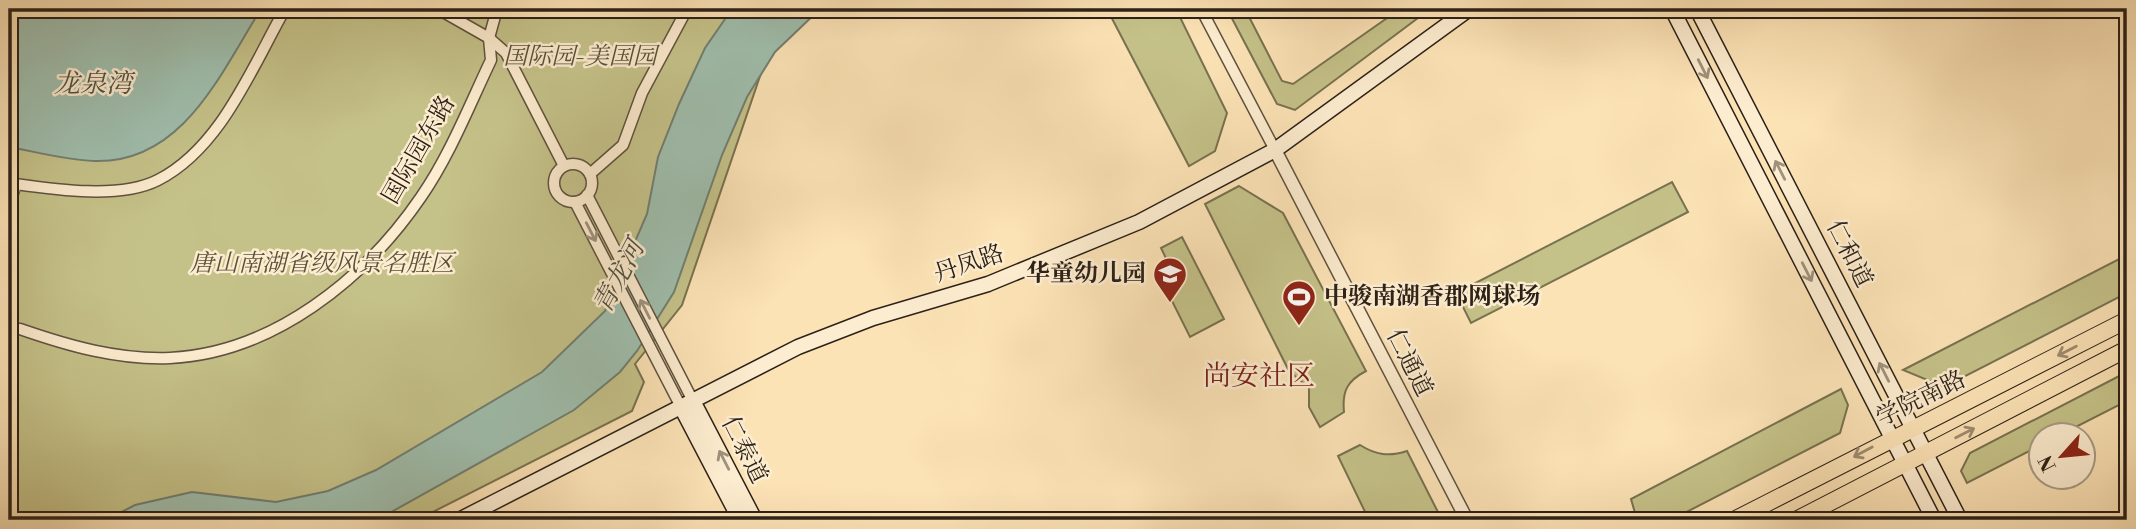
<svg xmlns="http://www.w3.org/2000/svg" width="2136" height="529" font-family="'Libre Bodoni','Noto Serif SC',serif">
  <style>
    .green { fill: #c5c289; stroke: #787250; stroke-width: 2 }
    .water { fill: #9fbead; stroke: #717f71; stroke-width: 2 }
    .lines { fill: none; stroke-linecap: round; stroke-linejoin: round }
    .pedestrian-casing { stroke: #605240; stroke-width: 10 }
    .minor-casing { stroke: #605240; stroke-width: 13 }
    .tertiary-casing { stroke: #605240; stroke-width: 15 }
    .secondary-casing { stroke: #2c2118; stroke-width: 17 }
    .primary-casing { stroke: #2c2118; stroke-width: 18 }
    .pedestrian { stroke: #fdedd0; stroke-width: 8 }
    .minor { stroke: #fdedd0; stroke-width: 10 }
    .tertiary { stroke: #fdedd0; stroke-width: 12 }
    .secondary { stroke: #fdedd0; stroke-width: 14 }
    .primary { stroke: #fce3b6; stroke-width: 16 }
    .oneway { stroke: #9f917d }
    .oneway2 { stroke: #9e8c6f }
    .labels { text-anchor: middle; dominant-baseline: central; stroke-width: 5; stroke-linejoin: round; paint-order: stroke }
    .park-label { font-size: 24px; font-style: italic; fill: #5a513a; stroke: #fdedd0 }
    .street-label { font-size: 24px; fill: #2c2118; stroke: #fdedd0 }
    .poi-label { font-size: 24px; font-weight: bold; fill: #2c2118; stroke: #fdedd0; text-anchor: end }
    .water-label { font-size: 26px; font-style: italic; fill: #4e5045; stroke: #fdedd0 }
    .quarter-label { font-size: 28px; fill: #7a1f14; stroke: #fdedd0 }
  </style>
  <rect width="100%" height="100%" fill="#fce3b6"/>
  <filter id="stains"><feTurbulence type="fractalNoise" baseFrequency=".00286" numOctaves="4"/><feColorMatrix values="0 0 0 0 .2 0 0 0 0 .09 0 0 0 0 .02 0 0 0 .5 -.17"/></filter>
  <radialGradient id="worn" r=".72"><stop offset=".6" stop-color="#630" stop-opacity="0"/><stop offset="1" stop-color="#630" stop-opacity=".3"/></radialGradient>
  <g class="green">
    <polygon points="9,9 802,9 772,41 682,305 635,364 644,382 632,411 417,520 9,520"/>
    <polygon points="1107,9 1176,9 1227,113 1215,151 1189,166"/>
    <polygon points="1227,9 1245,9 1282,81 1293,84 1400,9 1430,9 1295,110 1277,104"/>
    <polygon points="1672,182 1688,212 1471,323 1456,293"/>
    <path d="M1239 186 1283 213 1366 371C1347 381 1342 391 1344 412L1320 427 1309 407V388L1289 371 1205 204Z"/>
    <polygon points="1182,237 1224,319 1190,337 1162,281 1174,275 1161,248"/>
    <polygon points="2127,255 2127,293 1944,387 1903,370"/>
    <polygon points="2127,372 2127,401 2062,434 2042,434 2041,445 1967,483 1961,471 1970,453"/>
    <polygon points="1841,389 1848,405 1840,433 1671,520 1637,520 1631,499"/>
    <path d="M1360 445C1376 455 1389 457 1407 451L1442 520H1369L1338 456Z"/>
  </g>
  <g class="water">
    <path d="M9 9H261C221 72 183 164 94 161 66 160 37 152 9 147Z"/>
    <polygon points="732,9 820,9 775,52 747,97 722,155 674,292 637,351 620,372 574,410 377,520 106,520 135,505 192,492 276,502 328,491 376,470 542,372 605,311 647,214 658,157 679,104 705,48"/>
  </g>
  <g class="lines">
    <g class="pedestrian-casing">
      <g id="pedestrian">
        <polyline points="9,211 17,185"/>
        <polyline points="9,322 20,329"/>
      </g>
    </g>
    <g class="minor-casing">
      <g id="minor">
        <polyline points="438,9 489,38 506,53 564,166"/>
        <polyline points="1201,9 1275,150"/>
        <circle cx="573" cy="183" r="19"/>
        <polyline points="590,174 623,145 642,93 687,9"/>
        <path d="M9 183C51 189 119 200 158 180 221 148 252 67 285 9"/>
        <polyline points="587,195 693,401"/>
        <polyline points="575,202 681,407"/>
        <path d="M20 329C69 346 118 360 170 358 273 353 365 279 421 197 450 155 469 106 491 60L489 38 497 9"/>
      </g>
    </g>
    <g class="tertiary-casing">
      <polyline id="tertiary" points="1275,150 1467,520"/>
    </g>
    <g class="secondary-casing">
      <g id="secondary">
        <polyline points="1672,9 1934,520"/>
        <polyline points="1697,9 1960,520"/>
        <polyline points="693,401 755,520"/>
        <polyline points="681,407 740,520"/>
        <polyline points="459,520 798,347 873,318 988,284 1139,222 1275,150 1469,9"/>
      </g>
    </g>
    <g class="primary-casing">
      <g id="primary">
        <polyline points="1734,520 2127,320"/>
        <polyline points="1796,520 2127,349"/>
      </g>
    </g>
    <use href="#pedestrian" class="pedestrian"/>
    <use href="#minor" class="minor"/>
    <use href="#tertiary" class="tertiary"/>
    <use href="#secondary" class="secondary"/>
    <use href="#primary" class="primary"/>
  </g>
  <defs><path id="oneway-shaft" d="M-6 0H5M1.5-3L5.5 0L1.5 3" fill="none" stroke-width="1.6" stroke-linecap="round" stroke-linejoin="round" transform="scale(1.75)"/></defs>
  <g class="oneway">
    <use href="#oneway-shaft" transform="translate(1703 69) rotate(63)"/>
    <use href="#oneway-shaft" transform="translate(1780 170) rotate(-117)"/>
    <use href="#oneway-shaft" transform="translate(591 232) rotate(63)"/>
    <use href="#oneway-shaft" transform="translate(1807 272) rotate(63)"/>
    <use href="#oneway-shaft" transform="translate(645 309) rotate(-117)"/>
    <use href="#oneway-shaft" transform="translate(1884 372) rotate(-117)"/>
    <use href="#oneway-shaft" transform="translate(724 460) rotate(-117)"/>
  </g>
  <g class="oneway2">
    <use href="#oneway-shaft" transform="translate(2067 351) rotate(153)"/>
    <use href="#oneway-shaft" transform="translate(1965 433) rotate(-27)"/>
    <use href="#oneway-shaft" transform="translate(1863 452) rotate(152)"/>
  </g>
  <defs>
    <g id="school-pin" transform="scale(1.75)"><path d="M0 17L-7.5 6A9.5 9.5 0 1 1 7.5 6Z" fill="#8f2418" stroke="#fdedd0"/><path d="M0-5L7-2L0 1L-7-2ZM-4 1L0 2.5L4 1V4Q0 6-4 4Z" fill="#fff"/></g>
    <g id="stadium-pin" transform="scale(1.75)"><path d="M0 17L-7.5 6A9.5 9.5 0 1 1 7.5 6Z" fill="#8f2418" stroke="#fdedd0"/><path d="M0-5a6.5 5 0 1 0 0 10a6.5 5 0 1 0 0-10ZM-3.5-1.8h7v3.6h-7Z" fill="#fff"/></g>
  </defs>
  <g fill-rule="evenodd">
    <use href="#school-pin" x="1170" y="274"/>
    <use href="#stadium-pin" x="1299" y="297"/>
  </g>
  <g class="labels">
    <g class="park-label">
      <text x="580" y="57">国际园-美国园</text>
      <text x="322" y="264">唐山南湖省级风景名胜区</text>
    </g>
    <g class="street-label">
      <text transform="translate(419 150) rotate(-60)">国际园东路</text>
      <text transform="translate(1849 254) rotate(63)">仁和道</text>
      <text transform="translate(969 264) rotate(-18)">丹凤路</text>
      <text transform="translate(1409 363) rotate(63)">仁通道</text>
      <text transform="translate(1921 399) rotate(-26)">学院南路</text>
      <text transform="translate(744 450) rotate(63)">仁泰道</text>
    </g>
    <g class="poi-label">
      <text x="1146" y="274">华童幼儿园</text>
      <text x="1324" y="297" text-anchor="start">中骏南湖香郡网球场</text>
    </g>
    <g class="water-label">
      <text x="93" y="84">龙泉湾</text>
      <text transform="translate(619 277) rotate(-62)">青龙河</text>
    </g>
    <g class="quarter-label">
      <text x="1259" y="376">尚安社区</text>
    </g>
  </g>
  <rect width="2136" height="529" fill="none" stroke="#fce3b6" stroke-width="35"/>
  <rect x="10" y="10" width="2115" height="508" fill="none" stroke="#2c2118" stroke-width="3.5"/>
  <rect x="18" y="18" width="2101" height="494" fill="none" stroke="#2c2118" stroke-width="2"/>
  <g transform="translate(2062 456) rotate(243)"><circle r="33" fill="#fdedd0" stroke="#a99b86" stroke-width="2"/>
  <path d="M0-5L12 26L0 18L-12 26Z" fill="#8f2418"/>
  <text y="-10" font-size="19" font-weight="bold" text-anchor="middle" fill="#2c2118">N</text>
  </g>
  <rect width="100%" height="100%" filter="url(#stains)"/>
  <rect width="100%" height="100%" fill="url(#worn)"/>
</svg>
